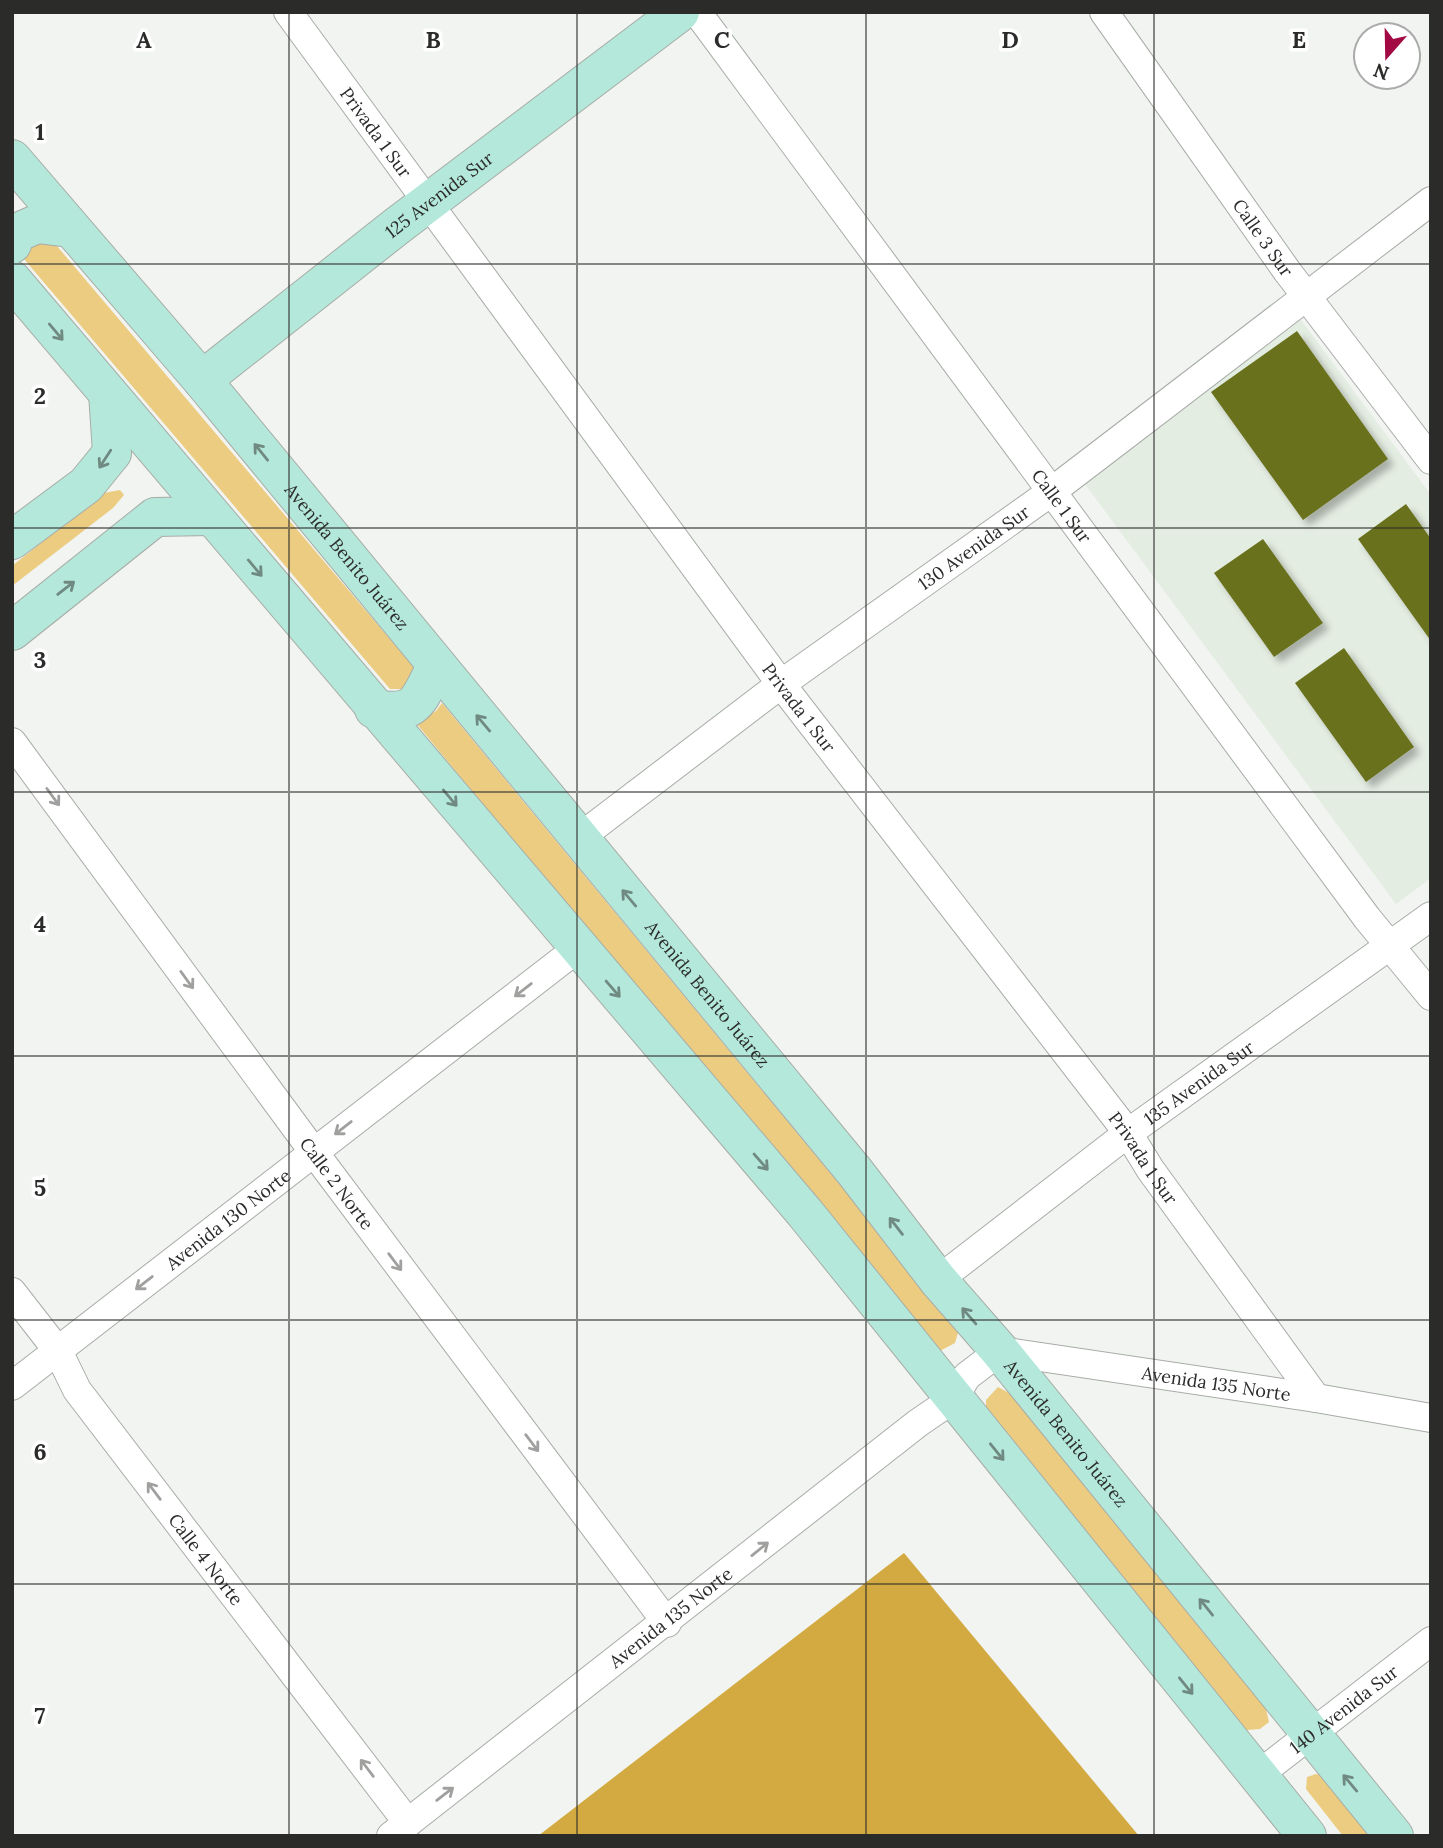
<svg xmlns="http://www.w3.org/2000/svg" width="1443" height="1848" font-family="Lora,serif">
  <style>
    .built { fill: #e4ede2 }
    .green { fill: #eccc80 }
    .forest { fill: #d3aa41 }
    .building { fill: #6b711f; filter: url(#shadow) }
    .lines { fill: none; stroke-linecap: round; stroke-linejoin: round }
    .street-casing { stroke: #a8aca7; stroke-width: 30 }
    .secondary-casing { stroke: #a8aca7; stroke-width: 40 }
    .street { stroke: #fff; stroke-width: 28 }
    .secondary { stroke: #b4e8da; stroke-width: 38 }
    .oneway { stroke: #708a82 }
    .oneway2 { stroke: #a0a09f }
    .grid { fill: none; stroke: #2b2c2a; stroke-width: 2; stroke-opacity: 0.55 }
    .labels { text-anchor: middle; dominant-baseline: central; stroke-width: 7; stroke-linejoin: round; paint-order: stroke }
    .street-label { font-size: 18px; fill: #2b2c2a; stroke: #fff }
    .grid-label { font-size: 23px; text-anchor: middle; font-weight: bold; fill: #2b2c2a; stroke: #fff; stroke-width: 7; stroke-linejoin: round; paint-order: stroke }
  </style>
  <defs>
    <filter id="shadow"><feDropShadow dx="6" dy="6" stdDeviation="3.5" flood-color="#0004"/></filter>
  </defs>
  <rect width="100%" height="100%" fill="#f1f4f0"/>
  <polygon class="built" points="1301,320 1431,495 1431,878 1396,904 1082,480"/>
  <g class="green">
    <polygon points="51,239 416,670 408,689 390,689 24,259 30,246"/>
    <polygon points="120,490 124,495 113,508 12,586 12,566 104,493"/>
    <polygon points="442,703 959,1329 955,1343 940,1351 814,1206 416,723 436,711"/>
    <polygon points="998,1387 1024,1401 1264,1701 1269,1722 1260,1729 1246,1730 986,1413 986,1400"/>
    <polygon points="1316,1774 1324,1776 1373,1836 1343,1836 1306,1789 1307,1777"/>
  </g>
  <polygon class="forest" points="904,1553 1139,1836 538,1836"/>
  <g class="building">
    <polygon points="1297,331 1388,459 1303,520 1211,392"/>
    <polygon points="1406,504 1431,539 1431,641 1358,539"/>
    <polygon points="1263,539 1323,623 1274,657 1214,573"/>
    <polygon points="1344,648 1414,747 1366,782 1295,683"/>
  </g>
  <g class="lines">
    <g class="street-casing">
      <g id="street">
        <path id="s1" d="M288 12 781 684 1128 1133 1150 1169 1316 1398"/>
        <path id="s2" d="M697 12 1367 918 1431 996"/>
        <path id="s3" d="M1104 12 1287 271 1431 460"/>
        <path id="s4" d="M12 742 313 1151 667 1623"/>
        <path id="s5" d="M579 838 781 684 1051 492 1431 201"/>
        <path id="s6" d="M938 1280 1128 1133 1431 916"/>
        <path id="s7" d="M12 1292 58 1351 77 1390 408 1823"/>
        <path id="s8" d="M12 1386 578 948"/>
        <path id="s9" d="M1258 1775 1431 1641"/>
        <path id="s10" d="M391 1836 918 1423 953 1399 967 1376 1000 1351 1316 1398 1431 1418"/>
      </g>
    </g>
    <g class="secondary-casing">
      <g id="secondary">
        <path id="s11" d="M12 159 202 380 855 1172 938 1280 1000 1351 1394 1836"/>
        <polyline points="12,244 16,233 37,224 70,228"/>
        <polyline points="12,280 805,1213 1307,1836"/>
        <path id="s12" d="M202 380 397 226 680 12"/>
        <polyline points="12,540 86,485 112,453 108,393"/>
        <polyline points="12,631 155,517 211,516"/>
        <path d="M374 709C418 716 418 701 436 666"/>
      </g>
    </g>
    <use href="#street" class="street"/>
    <use href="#secondary" class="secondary"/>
  </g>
  <defs><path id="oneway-shaft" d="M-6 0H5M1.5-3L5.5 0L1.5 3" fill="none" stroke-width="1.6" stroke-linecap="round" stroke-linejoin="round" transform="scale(1.75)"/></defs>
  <g class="oneway">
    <use href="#oneway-shaft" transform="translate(56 332) rotate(50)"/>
    <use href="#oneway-shaft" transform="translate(261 452) rotate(-129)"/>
    <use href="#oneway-shaft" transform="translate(105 459) rotate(123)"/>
    <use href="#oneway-shaft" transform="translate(255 568) rotate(50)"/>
    <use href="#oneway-shaft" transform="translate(66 588) rotate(-38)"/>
    <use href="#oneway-shaft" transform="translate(483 723) rotate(-130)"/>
    <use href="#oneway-shaft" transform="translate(450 798) rotate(50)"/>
    <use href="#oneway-shaft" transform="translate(629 898) rotate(-130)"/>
    <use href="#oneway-shaft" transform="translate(613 989) rotate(49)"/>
    <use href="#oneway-shaft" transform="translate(761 1162) rotate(49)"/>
    <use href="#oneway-shaft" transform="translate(896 1226) rotate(-128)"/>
    <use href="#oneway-shaft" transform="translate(969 1316) rotate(-131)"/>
    <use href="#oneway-shaft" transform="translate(997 1452) rotate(51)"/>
    <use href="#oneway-shaft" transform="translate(1206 1607) rotate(-129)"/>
    <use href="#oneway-shaft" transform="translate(1186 1686) rotate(51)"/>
    <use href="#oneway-shaft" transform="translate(1350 1783) rotate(-130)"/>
  </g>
  <g class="oneway2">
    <use href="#oneway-shaft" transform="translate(53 797) rotate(54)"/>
    <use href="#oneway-shaft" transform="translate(187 980) rotate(54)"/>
    <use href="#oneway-shaft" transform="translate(523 990) rotate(142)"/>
    <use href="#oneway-shaft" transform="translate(343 1128) rotate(142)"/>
    <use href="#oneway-shaft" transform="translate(395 1262) rotate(53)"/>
    <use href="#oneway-shaft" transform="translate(144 1283) rotate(142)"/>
    <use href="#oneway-shaft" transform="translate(532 1443) rotate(53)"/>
    <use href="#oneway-shaft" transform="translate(154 1491) rotate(-127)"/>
    <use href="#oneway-shaft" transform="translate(760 1549) rotate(-39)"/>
    <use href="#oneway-shaft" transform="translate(367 1768) rotate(-127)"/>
    <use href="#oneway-shaft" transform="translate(445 1794) rotate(-38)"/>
  </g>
  <path class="grid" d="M289 12V1836M577 12V1836M866 12V1836M1154 12V1836M12 264H1431M12 528H1431M12 792H1431M12 1056H1431M12 1320H1431M12 1584H1431"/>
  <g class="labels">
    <g class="street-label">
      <text stroke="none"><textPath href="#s1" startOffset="149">Privada 1 Sur</textPath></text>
      <text stroke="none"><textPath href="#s12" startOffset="301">125 Avenida Sur</textPath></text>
      <text stroke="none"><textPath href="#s3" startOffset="276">Calle 3 Sur</textPath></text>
      <text stroke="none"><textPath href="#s2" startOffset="614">Calle 1 Sur</textPath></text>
      <text stroke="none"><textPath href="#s5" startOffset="490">130 Avenida Sur</textPath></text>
      <text stroke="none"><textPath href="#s11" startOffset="520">Avenida Benito Juárez</textPath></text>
      <text stroke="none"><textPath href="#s1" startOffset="863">Privada 1 Sur</textPath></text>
      <text stroke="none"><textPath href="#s11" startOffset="1087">Avenida Benito Juárez</textPath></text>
      <text stroke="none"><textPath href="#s6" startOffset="327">135 Avenida Sur</textPath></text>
      <text stroke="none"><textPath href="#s1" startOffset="1430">Privada 1 Sur</textPath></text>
      <text stroke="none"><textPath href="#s4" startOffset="548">Calle 2 Norte</textPath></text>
      <text stroke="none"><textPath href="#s8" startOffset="273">Avenida 130 Norte</textPath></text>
      <text stroke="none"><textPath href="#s10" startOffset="999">Avenida 135 Norte</textPath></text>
      <text stroke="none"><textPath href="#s11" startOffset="1654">Avenida Benito Juárez</textPath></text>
      <text stroke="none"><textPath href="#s7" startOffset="331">Calle 4 Norte</textPath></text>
      <text stroke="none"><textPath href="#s10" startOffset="355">Avenida 135 Norte</textPath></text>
      <text stroke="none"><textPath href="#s9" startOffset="108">140 Avenida Sur</textPath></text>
    </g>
  </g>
  <g class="grid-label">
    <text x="144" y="48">A</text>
    <text x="433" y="48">B</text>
    <text x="722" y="48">C</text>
    <text x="1010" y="48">D</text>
    <text x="1299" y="48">E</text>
    <text x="40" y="140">1</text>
    <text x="40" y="404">2</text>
    <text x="40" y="668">3</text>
    <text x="40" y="932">4</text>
    <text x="40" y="1196">5</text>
    <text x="40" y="1460">6</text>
    <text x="40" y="1724">7</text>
  </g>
  <rect width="1443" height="1848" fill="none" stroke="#2b2c2a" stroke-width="28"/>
  <g transform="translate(1387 56) rotate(200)"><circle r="33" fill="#ffffff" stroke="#aaabaa" stroke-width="2"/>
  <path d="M0-5L12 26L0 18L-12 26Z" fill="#a30a44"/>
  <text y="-10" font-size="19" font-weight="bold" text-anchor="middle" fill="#2b2c2a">N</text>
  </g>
</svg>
